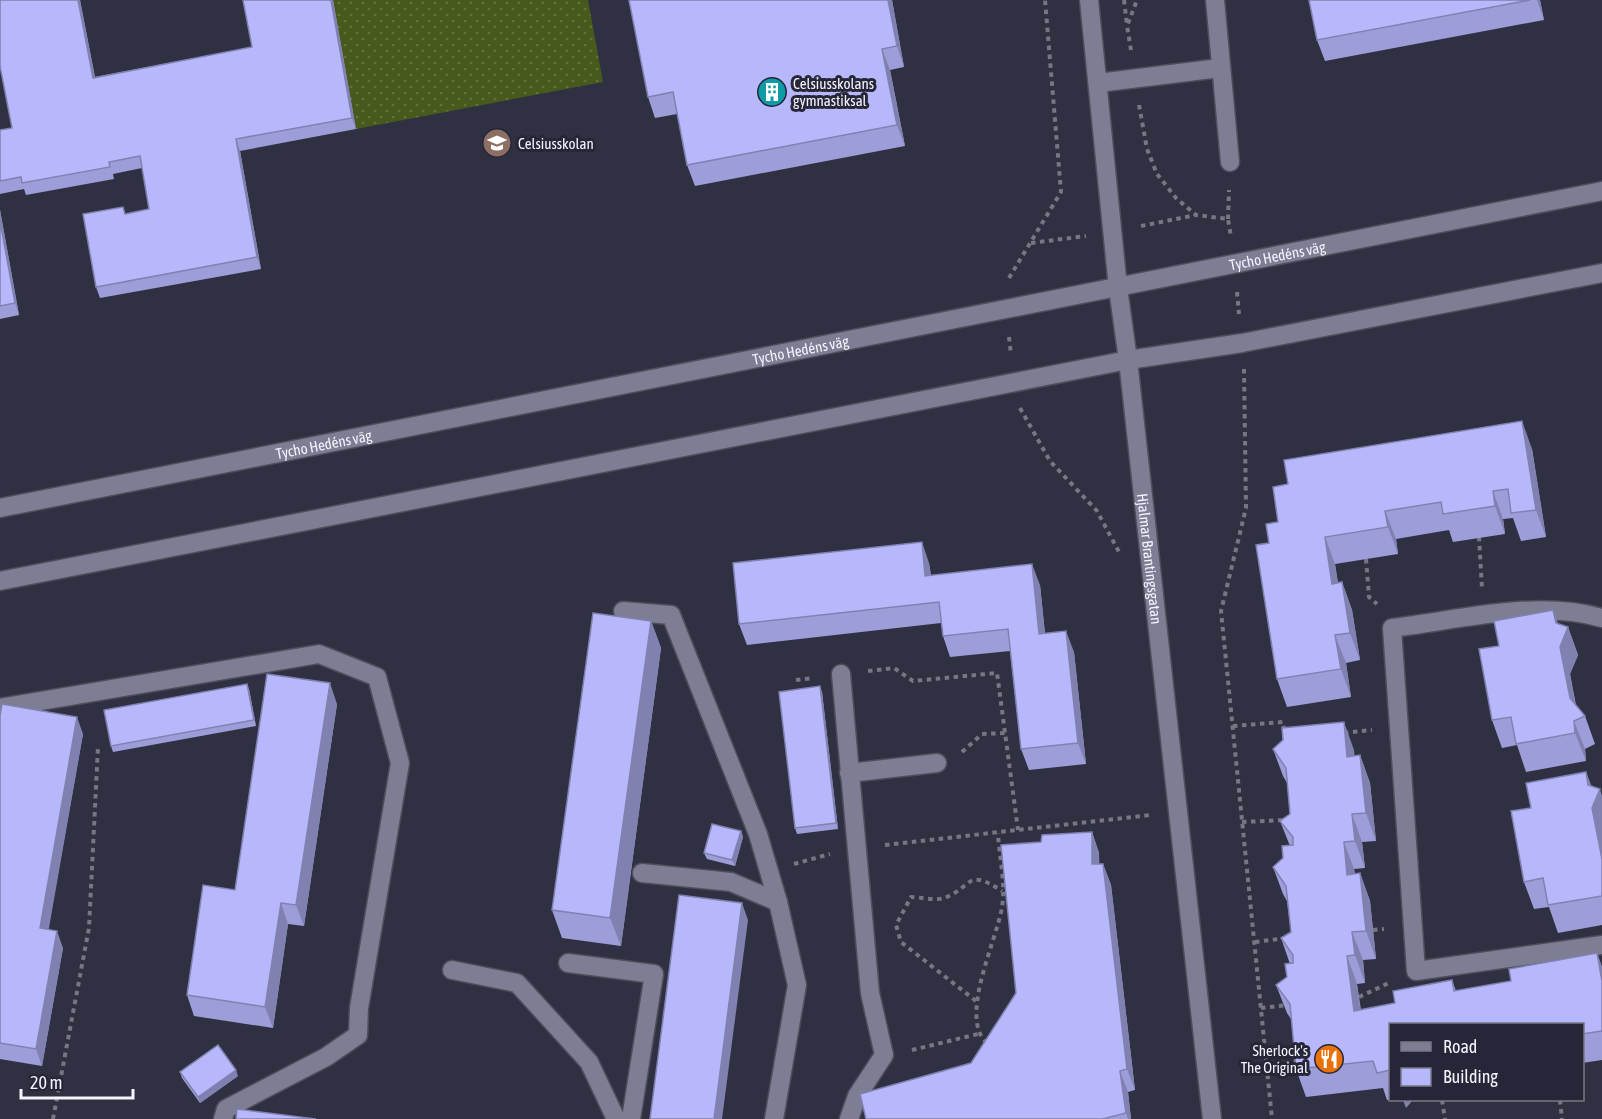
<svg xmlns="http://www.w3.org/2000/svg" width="1602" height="1119" font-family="'Asap Condensed',sans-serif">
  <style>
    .grass { fill: url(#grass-dots) }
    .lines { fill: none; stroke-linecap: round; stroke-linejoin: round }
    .service-casing { stroke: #4d4d5c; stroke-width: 21 }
    .minor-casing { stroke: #4d4d5c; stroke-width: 21 }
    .secondary-casing { stroke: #4d4d5c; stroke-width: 21 }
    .path { stroke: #767686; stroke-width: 4; stroke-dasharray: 4.5 4.5; stroke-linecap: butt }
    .service { stroke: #7d7d94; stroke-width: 18 }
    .minor { stroke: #7d7d94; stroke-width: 18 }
    .secondary { stroke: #7d7d94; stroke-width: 18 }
    .wall { fill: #9d9ed9 }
    .shaded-wall { fill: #8081b0 }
    .building { fill: #b7b8fc; stroke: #8081b0; stroke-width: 1.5 }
    .labels { text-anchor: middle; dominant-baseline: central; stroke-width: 6; stroke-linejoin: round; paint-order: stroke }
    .poi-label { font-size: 15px; fill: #f3f4fe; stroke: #262638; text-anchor: start }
    .street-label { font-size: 15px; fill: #f3f4fe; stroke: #262638 }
  </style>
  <defs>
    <pattern id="grass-dots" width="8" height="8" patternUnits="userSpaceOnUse" patternTransform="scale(1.5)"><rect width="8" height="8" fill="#47591b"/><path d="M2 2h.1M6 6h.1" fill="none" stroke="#62713d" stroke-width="1.8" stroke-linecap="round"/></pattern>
  </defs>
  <rect width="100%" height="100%" fill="#303043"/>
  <polygon class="grass" points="333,0 588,0 603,82 356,129"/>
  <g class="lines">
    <g class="service-casing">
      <g id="service">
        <polyline points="1215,0 1230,162"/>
        <polyline points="1098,83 1220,68"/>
        <polyline points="623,611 671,615 758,834 778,902"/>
        <path d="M1602 618C1536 599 1459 620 1392 628L1416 971 1602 945"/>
        <polyline points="841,674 870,993 884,1055 857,1096 849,1119"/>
        <polyline points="0,708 319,654 377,677 400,763 359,1008 358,1035 326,1057 226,1109 223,1119"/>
        <polyline points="642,873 731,882 778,902 797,985 774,1119"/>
        <polyline points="568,963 654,974 631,1119"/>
      </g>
    </g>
    <g class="minor-casing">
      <g id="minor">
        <path id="s1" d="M1089 0 1118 288 1128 360 1212 1119"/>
        <polyline points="849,773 937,763"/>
        <polyline points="452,970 517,983 589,1062 616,1119"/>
      </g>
    </g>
    <g class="secondary-casing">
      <g id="secondary">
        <path id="s2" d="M0 508 1602 191"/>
        <polyline points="0,581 1128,360 1242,343 1602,273"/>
      </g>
    </g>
    <g class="path">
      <polyline points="1124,0 1127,25"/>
      <polyline points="1131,50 1127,26 1137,0"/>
      <polyline points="1139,105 1147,149 1157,174 1176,198 1196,215 1228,219 1231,237"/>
      <polyline points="1228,219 1229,190"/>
      <polyline points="1141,226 1196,215"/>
      <polyline points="1031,243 1086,236"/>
      <polyline points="1009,278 1061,192 1045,0"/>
      <polyline points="1237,292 1239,314"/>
      <polyline points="1009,337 1011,354"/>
      <polyline points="1244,369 1246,508 1221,611 1272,1119"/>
      <polyline points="1020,408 1050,461 1097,511 1119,552"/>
      <polyline points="1479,537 1482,588"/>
      <polyline points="1366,559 1369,597 1377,604"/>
      <polyline points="868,671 894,668 913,681 997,673 1018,830"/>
      <polyline points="796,680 813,678"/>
      <polyline points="1233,726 1283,722 1284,731"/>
      <polyline points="1344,733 1372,730"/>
      <polyline points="962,752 982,734 1005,733"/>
      <polyline points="1242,822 1286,820"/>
      <polyline points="885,845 1150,815"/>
      <polyline points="794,864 830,854"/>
      <polyline points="1373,930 1384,929"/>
      <polyline points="1255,942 1286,938"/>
      <polyline points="1359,997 1391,982"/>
      <path d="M976 1001 901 942 896 925 911 897C920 897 935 901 944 898 974 887 965 867 1002 891"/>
      <polyline points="1261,1008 1287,1005"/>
      <path d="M987 1043C958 1018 997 940 1002 907 1006 884 999 856 998 833"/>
      <polyline points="912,1050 978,1034"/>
      <polyline points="1267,1065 1299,1061"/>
      <polyline points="1442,1100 1445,1119"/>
      <polyline points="1560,1100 1562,1119"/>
      <polyline points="53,1119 89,928 98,747"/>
    </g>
    <use href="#service" class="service"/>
    <use href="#minor" class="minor"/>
    <use href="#secondary" class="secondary"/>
  </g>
  <g class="wall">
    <polygon points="80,0 95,77 252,47 243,0 333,0 356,129 240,151 261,269 100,298 96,287 126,214 149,209 142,168 113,174 114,179 26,195 24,189 0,194 0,130 12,128"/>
    <polygon points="892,0 904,67 890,70 905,146 695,186 687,165 677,114 655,118 648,97"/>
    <polygon points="1309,0 1540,0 1544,20 1325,61 1317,40"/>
    <polygon points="0,210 19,315 0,319"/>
    <polygon points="1532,449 1546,537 1521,541 1513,518 1503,519 1505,534 1453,542 1449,530 1396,539 1398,554 1335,564 1338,583 1342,582 1352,610 1360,660 1346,663 1351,697 1287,707 1277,679 1269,543 1278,522"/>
    <polygon points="929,563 931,575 1040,585 1045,633 1074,652 1086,764 1029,770 1021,749 1010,651 950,657 943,636 941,623 747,645 739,624"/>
    <polygon points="1553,610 1558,624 1568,627 1578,655 1570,674 1576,705 1585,716 1595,744 1585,749 1586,761 1526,772 1517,745 1502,748 1492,720"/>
    <polygon points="651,621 661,648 621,946 562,938 552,910"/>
    <polygon points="249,689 256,726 113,752 111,746"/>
    <polygon points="822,692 838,829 797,834 795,828"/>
    <polygon points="337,704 304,926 288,924 273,1028 194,1016 187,995 235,890"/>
    <polygon points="0,716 83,734 48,930 63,948 42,1066 0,1059"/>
    <polygon points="1273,749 1354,750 1354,756 1360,755 1370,783 1376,841 1362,842 1365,868 1354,869 1355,874 1360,873 1370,901 1376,959 1363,960 1365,983 1357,984 1361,1010 1395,1003 1452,980 1456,991 1511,981 1597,953 1602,967 1602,1060 1582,1063 1582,1024 1390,1024 1391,1100 1387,1100 1383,1088 1306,1097 1296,1069 1291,1019 1287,1013 1276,985 1287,977 1290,964 1281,938 1291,932 1287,901 1283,894 1273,867 1283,858 1290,846 1280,821 1290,814 1287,783 1283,776"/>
    <polygon points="1586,772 1591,785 1602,796 1602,925 1558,933 1549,907 1534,909 1524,882 1531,808"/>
    <polygon points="741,831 743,837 735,866 707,859 704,853"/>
    <polygon points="1092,832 1099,853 1099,864 1103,864 1111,885 1135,1090 1128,1092 1131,1119 866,1119 971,1063 1016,993 1041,842"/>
    <polygon points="180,1072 238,1076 200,1103 182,1078"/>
  </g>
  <g class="shaded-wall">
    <polygon points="78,0 80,0 97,89 93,78"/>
    <polygon points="331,0 333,0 356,129 352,118"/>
    <polygon points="888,0 892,0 904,67 897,46"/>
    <polygon points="1537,0 1540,0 1544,20"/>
    <polygon points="882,49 890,70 905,146 897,125"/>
    <polygon points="236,139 240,151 261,269 257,257"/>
    <polygon points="0,210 19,315 15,303 0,221"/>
    <polygon points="1522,421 1532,449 1546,537 1536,510"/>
    <polygon points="1493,491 1503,519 1505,534 1495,506"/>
    <polygon points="1385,511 1396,539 1398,554 1388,527"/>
    <polygon points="1325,537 1335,564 1342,612 1332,584"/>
    <polygon points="922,542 929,563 933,597 925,576"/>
    <polygon points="1032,564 1040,585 1047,655 1039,634"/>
    <polygon points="1342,582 1352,610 1360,660 1350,633"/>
    <polygon points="1553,610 1563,638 1568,627 1578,655 1570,674 1578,719 1570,698"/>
    <polygon points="651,621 661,648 621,946 610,918"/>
    <polygon points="1066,631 1074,652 1086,764 1078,743"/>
    <polygon points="1335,635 1346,663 1351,697 1341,669"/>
    <polygon points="330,683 337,704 304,926 296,905"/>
    <polygon points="247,684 249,689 256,726 254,720"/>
    <polygon points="820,686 822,692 838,829 836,823"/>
    <polygon points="77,717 83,734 46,945 40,928"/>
    <polygon points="1574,721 1585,749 1586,761 1575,733"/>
    <polygon points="1344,722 1354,750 1357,784 1347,757"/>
    <polygon points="1360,755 1370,783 1376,841 1366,813"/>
    <polygon points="1586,772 1596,799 1600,789 1602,796 1602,859"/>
    <polygon points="1352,814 1362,842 1365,868 1355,841"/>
    <polygon points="741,831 743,837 735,866 732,860"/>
    <polygon points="1092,832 1099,853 1100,885 1092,864"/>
    <polygon points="1344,842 1354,869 1358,902 1347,875"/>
    <polygon points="1103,864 1111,885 1135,1090 1127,1069"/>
    <polygon points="1360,873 1370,901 1376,959 1366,931"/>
    <polygon points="281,903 288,924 273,1028 265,1007"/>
    <polygon points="742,903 748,920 722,1119 714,1119"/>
    <polygon points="57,931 63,948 42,1066 36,1049"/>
    <polygon points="1352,932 1363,960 1365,983 1355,955"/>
    <polygon points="1597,953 1602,967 1602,981"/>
    <polygon points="1347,956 1357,984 1364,1039 1354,1011"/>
    <polygon points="236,1070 238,1076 200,1103 198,1097"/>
    <polygon points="1120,1071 1128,1092 1131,1119 1128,1119 1126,1113"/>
    <polygon points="1403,1100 1413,1100 1406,1108"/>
  </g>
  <g class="building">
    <polygon points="0,0 78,0 93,78 252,47 243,0 331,0 352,118 236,139 257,257 96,287 83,214 123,207 125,214 149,209 140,156 109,162 110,167 22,183 21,177 0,181 0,130 12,128 0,66"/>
    <polygon points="629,0 888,0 897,46 882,49 897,125 687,165 673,92 648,97"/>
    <polygon points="1309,0 1530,0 1317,40"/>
    <polygon points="0,221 15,303 0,306"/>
    <polygon points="1522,421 1536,510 1511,513 1508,489 1493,491 1495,506 1443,514 1441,502 1385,511 1388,527 1325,537 1332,584 1342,582 1350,633 1335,635 1341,669 1277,679 1256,545 1269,543 1266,524 1278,522 1273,487 1288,484 1284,460"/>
    <polygon points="922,542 925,576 1032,564 1039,634 1066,631 1078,743 1021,749 1008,629 943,636 939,602 739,624 733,563"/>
    <polygon points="1553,610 1556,623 1568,627 1560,647 1570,698 1585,716 1574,721 1575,733 1516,744 1511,717 1492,720 1479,649 1499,646 1494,621"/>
    <polygon points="593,613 651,621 610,918 552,910"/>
    <polygon points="267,674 330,683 296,905 281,903 265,1007 187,995 203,885 235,890"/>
    <polygon points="247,684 254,720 111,746 104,710"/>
    <polygon points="820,686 836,823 795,828 779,692"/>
    <polygon points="2,704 77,717 40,928 57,931 36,1049 0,1043 0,716"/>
    <polygon points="1344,722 1347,757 1360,755 1366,813 1352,814 1355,841 1344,842 1347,875 1360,873 1366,931 1352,932 1355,955 1347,956 1354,1011 1395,1003 1393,991 1452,980 1454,991 1511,981 1509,969 1597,953 1602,981 1602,1031 1582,1034 1582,1024 1390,1024 1390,1072 1390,1070 1377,1073 1373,1061 1296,1069 1290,1004 1276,985 1287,977 1285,964 1293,963 1293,955 1281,938 1291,932 1286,886 1273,867 1283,858 1282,846 1293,845 1293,837 1280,821 1290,814 1286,768 1273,749 1283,740 1282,728"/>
    <polygon points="1586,772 1588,785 1600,789 1592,808 1602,859 1602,896 1548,905 1543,878 1524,882 1511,811 1531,808 1526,783"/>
    <polygon points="712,824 741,831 732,860 704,853"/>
    <polygon points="1092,832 1092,864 1103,864 1127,1069 1120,1071 1126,1113 1103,1119 866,1119 860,1094 971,1063 1016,993 1001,845 1041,842 1042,835"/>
    <polygon points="679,895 742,903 714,1119 650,1119"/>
    <polygon points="218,1045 236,1070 198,1097 180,1072"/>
    <polygon points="237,1109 316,1119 236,1119"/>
  </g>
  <defs>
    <g id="building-disc" transform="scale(1.5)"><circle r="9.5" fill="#0f9aa8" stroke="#262638"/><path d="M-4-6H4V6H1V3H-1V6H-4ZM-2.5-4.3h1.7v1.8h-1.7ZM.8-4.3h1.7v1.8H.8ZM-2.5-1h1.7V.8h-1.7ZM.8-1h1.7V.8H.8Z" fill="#fff"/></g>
    <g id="school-disc" transform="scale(1.5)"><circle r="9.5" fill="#8d6e63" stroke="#262638"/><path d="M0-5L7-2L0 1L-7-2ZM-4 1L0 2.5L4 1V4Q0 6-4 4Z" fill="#fff"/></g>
    <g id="restaurant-disc" transform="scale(1.5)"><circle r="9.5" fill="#e8710a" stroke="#262638"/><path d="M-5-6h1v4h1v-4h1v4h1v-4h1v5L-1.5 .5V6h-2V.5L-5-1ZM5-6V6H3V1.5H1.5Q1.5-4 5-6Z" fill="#fff"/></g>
  </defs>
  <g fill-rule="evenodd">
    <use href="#building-disc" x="772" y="92"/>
    <use href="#school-disc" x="497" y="143"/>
    <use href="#restaurant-disc" x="1329" y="1059"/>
  </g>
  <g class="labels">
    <g class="poi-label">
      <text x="793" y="83">Celsiusskolans<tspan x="793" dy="17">gymnastiksal</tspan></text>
      <text x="518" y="143">Celsiusskolan</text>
      <text x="1308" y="1050" text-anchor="end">Sherlock's<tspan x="1308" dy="17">The Original</tspan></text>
    </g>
    <g class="street-label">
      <text stroke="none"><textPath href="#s2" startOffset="1302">Tycho Hedéns väg</textPath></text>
      <text stroke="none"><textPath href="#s2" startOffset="816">Tycho Hedéns väg</textPath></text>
      <text stroke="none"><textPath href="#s2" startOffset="330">Tycho Hedéns väg</textPath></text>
      <text stroke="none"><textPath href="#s1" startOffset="562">Hjalmar Brantingsgatan</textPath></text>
    </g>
  </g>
  <rect x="1389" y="1023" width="195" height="78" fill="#262638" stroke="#787887" stroke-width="1.5"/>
  <rect x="1401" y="1042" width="30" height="9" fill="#7d7d94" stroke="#787887" stroke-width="1.5"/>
  <text x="1443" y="1053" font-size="18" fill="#f3f4fe">Road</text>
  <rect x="1401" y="1068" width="30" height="18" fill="#b7b8fc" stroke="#787887" stroke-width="1.5"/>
  <text x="1443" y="1083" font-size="18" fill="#f3f4fe">Building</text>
  <path d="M21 1089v9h112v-9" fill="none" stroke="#f3f4fe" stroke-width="3"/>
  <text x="30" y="1089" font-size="18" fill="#f3f4fe" stroke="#262638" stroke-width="4.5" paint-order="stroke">20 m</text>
</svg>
